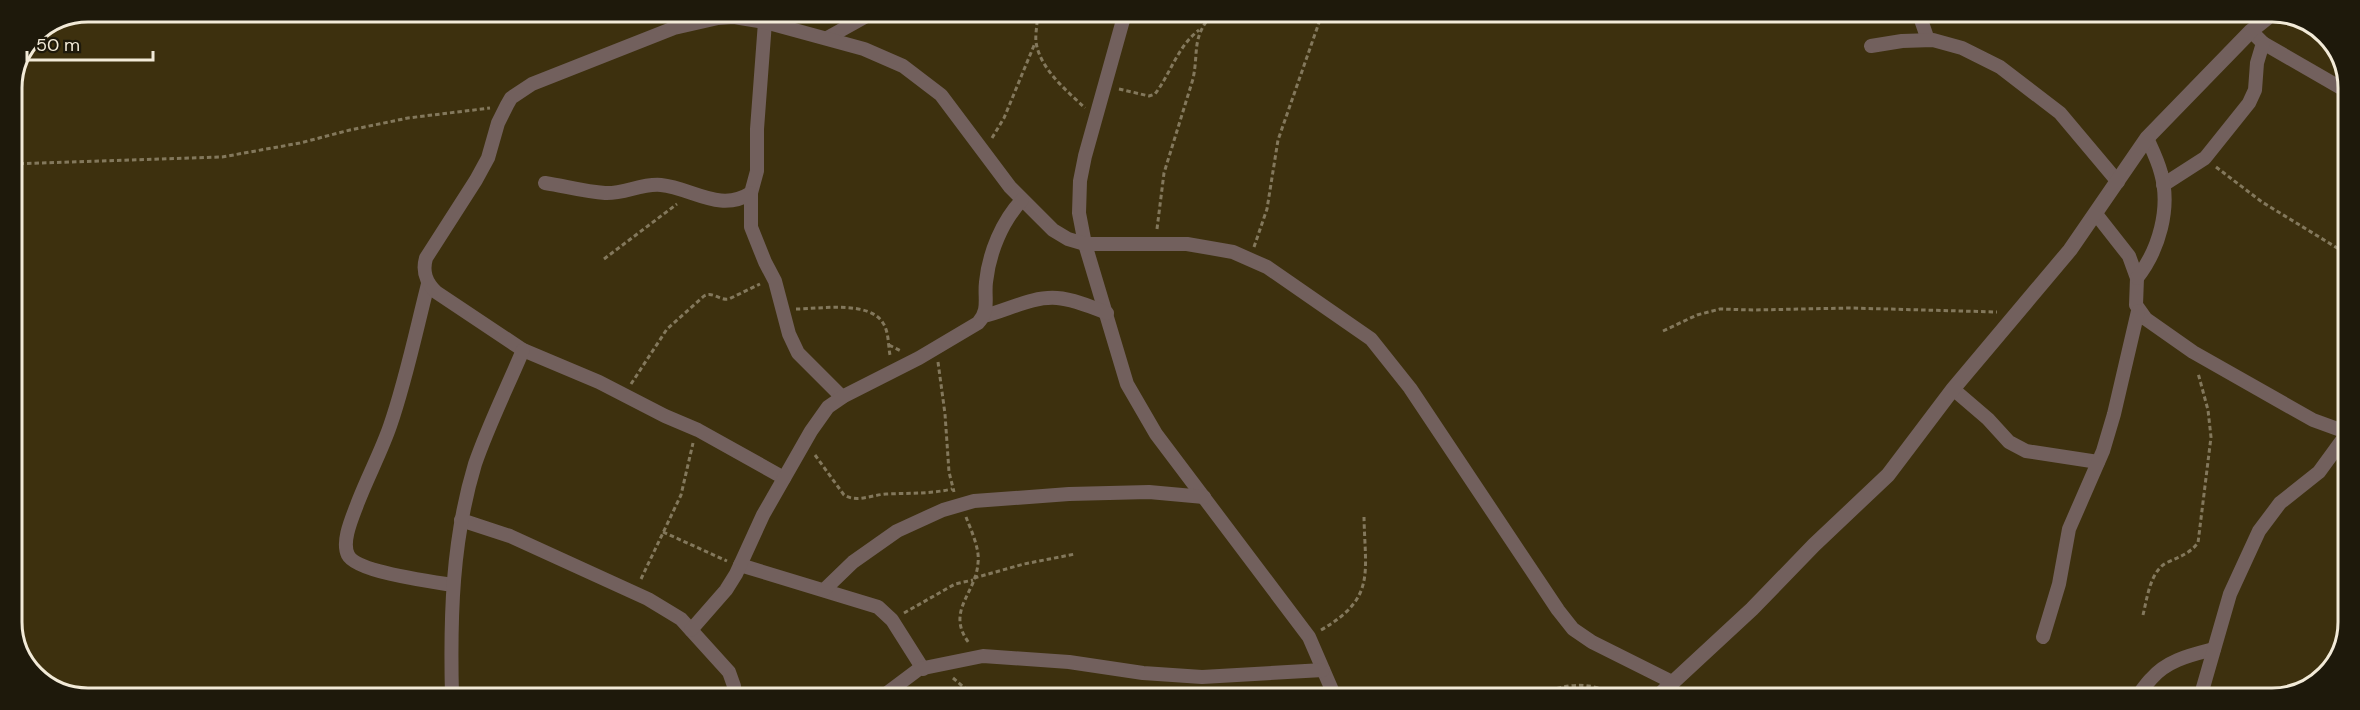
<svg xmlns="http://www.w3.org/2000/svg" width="2360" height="710" font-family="'DM Sans',sans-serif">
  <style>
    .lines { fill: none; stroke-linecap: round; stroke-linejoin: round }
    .path { stroke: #83785c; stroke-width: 3; stroke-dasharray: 4.5 3; stroke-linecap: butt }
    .minor { stroke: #72605d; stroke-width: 14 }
    .tertiary { stroke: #72605d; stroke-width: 15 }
    .rim { fill: none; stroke: #f2ead8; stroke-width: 3 }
  </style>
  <rect width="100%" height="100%" fill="#3d300e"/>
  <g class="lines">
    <g class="path">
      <path d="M1037 13C1038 23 1035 33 1036 42 1040 69 1066 90 1085 108"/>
      <path d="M1119 89 1149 96 1155 94C1171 73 1177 47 1199 30"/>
      <polyline points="992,138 1004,118 1035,43"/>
      <polyline points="12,164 222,157 300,143 350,130 408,118 490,108"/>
      <polyline points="2216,167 2262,202 2347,254"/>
      <path d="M1157 229 1164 173 1193 79C1199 50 1191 38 1213 13"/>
      <polyline points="1254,247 1267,209 1278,140 1322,14"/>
      <polyline points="604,259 677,204"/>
      <path d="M796 309C819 309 869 300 883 323 889 332 888 345 890 355"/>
      <polyline points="1663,331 1697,315 1720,309 1753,310 1850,308 1997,312"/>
      <polyline points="889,345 901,351"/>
      <polyline points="938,362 945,414 949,472 954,492"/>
      <path d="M631 384 667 329 704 296C713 291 720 301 729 299L760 284"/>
      <path d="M815 455 844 495C857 503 871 495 886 494 909 493 930 494 952 489"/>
      <path d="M966 517C971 530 980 549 978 563 976 594 945 611 969 643"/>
      <polyline points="663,532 727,561"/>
      <polyline points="974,578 1024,564 1075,554"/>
      <polyline points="641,579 681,495 693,443"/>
      <polyline points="904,613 955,584 973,580"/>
      <path d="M2143 615C2147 599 2150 572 2166 563 2178 557 2188 555 2198 543L2211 437 2208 410 2198 373"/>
      <path d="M1321 630C1376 598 1365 574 1364 517"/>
      <polyline points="953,678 974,696"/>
      <polyline points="1160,697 1162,689"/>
      <polyline points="1380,697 1399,697"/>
      <path d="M1528 697C1572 683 1582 680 1626 697"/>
    </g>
    <g class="minor">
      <polyline points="1125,13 1085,156 1080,181 1079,213 1085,244 1127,384 1156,434 1309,637 1335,697"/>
      <polyline points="1919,14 1928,40"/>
      <polyline points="827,38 872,13"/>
      <polyline points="2263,43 2348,92"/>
      <polyline points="1871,46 1902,41 1933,40 1962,48 2000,67 2060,113 2118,182"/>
      <path d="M545 183C565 186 585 192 605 193 624 194 642 183 661 185 692 188 720 213 751 193L757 171V129L765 22"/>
      <polyline points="2163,185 2205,158 2249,103 2255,90 2257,63 2263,43 2251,31"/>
      <polyline points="751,193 751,227 765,262 775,281 789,334 798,353 842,397"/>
      <polyline points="2096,214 2129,256 2137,278 2136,305 2146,319 2193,352 2313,420 2346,432"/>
      <path d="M2137 278C2159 250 2171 208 2161 173 2158 161 2152 149 2147 138"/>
      <path d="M428 284C416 331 406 380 390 426 381 452 368 476 358 502 353 516 341 541 348 555 356 572 434 582 453 585"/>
      <path d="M984 316C1008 310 1033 296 1057 298 1073 299 1092 307 1107 313"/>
      <polyline points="1953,389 1988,419 2009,442 2026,451 2098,462"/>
      <path d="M784 478 698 430 665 416 599 382 523 350 436 292C426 282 422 272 426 258L476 180 488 158 498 123 507 105 511 98 532 84 674 28 718 18 734 17 765 22 864 49 903 66 941 95 1010 187 1053 230 1068 239 1085 244H1187L1233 252 1267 267 1371 339 1410 388 1558 610 1573 629 1592 642 1672 682"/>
      <polyline points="461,520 510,536 648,599 681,619 729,672 734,686 734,696"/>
      <polyline points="740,565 878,607 892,620 923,669"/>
      <polyline points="824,590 853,562 897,531 943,510 974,501 1069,494 1149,492 1204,497"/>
      <path d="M691 630 726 590 736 574 763 515 811 431 828 407 844 396 919 358 978 323C990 310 984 298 986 282 989 253 1002 221 1022 200"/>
      <polyline points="2043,637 2059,584 2069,529 2103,451 2114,414 2138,311"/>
      <path d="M452 696C450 617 452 540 475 464 488 426 507 388 523 350"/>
      <polyline points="883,696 919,669 983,656 1069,662 1143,673 1202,677 1323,670"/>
      <path d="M2136 698C2141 692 2145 685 2151 679 2167 660 2191 655 2214 649"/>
      <polyline points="2200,698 2230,594 2259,531 2280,503 2319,472 2346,435"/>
    </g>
    <polyline class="tertiary" points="1657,697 1752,609 1814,545 1888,475 1953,389 2070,250 2147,138 2251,31 2271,15"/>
  </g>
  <path d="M0 0H2360V710H0ZM88 22H2272A66 66 0 0 1 2338 88V622A66 66 0 0 1 2272 688H88A66 66 0 0 1 22 622V88A66 66 0 0 1 88 22Z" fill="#1e190b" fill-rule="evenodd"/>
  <path class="rim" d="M88 22H2272A66 66 0 0 1 2338 88V622A66 66 0 0 1 2272 688H88A66 66 0 0 1 22 622V88A66 66 0 0 1 88 22Z"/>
  <path d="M27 51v9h126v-9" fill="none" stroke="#f2ead8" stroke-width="3"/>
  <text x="36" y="51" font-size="18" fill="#f2ead8" stroke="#1e190b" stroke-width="4.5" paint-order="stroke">50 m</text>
</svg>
